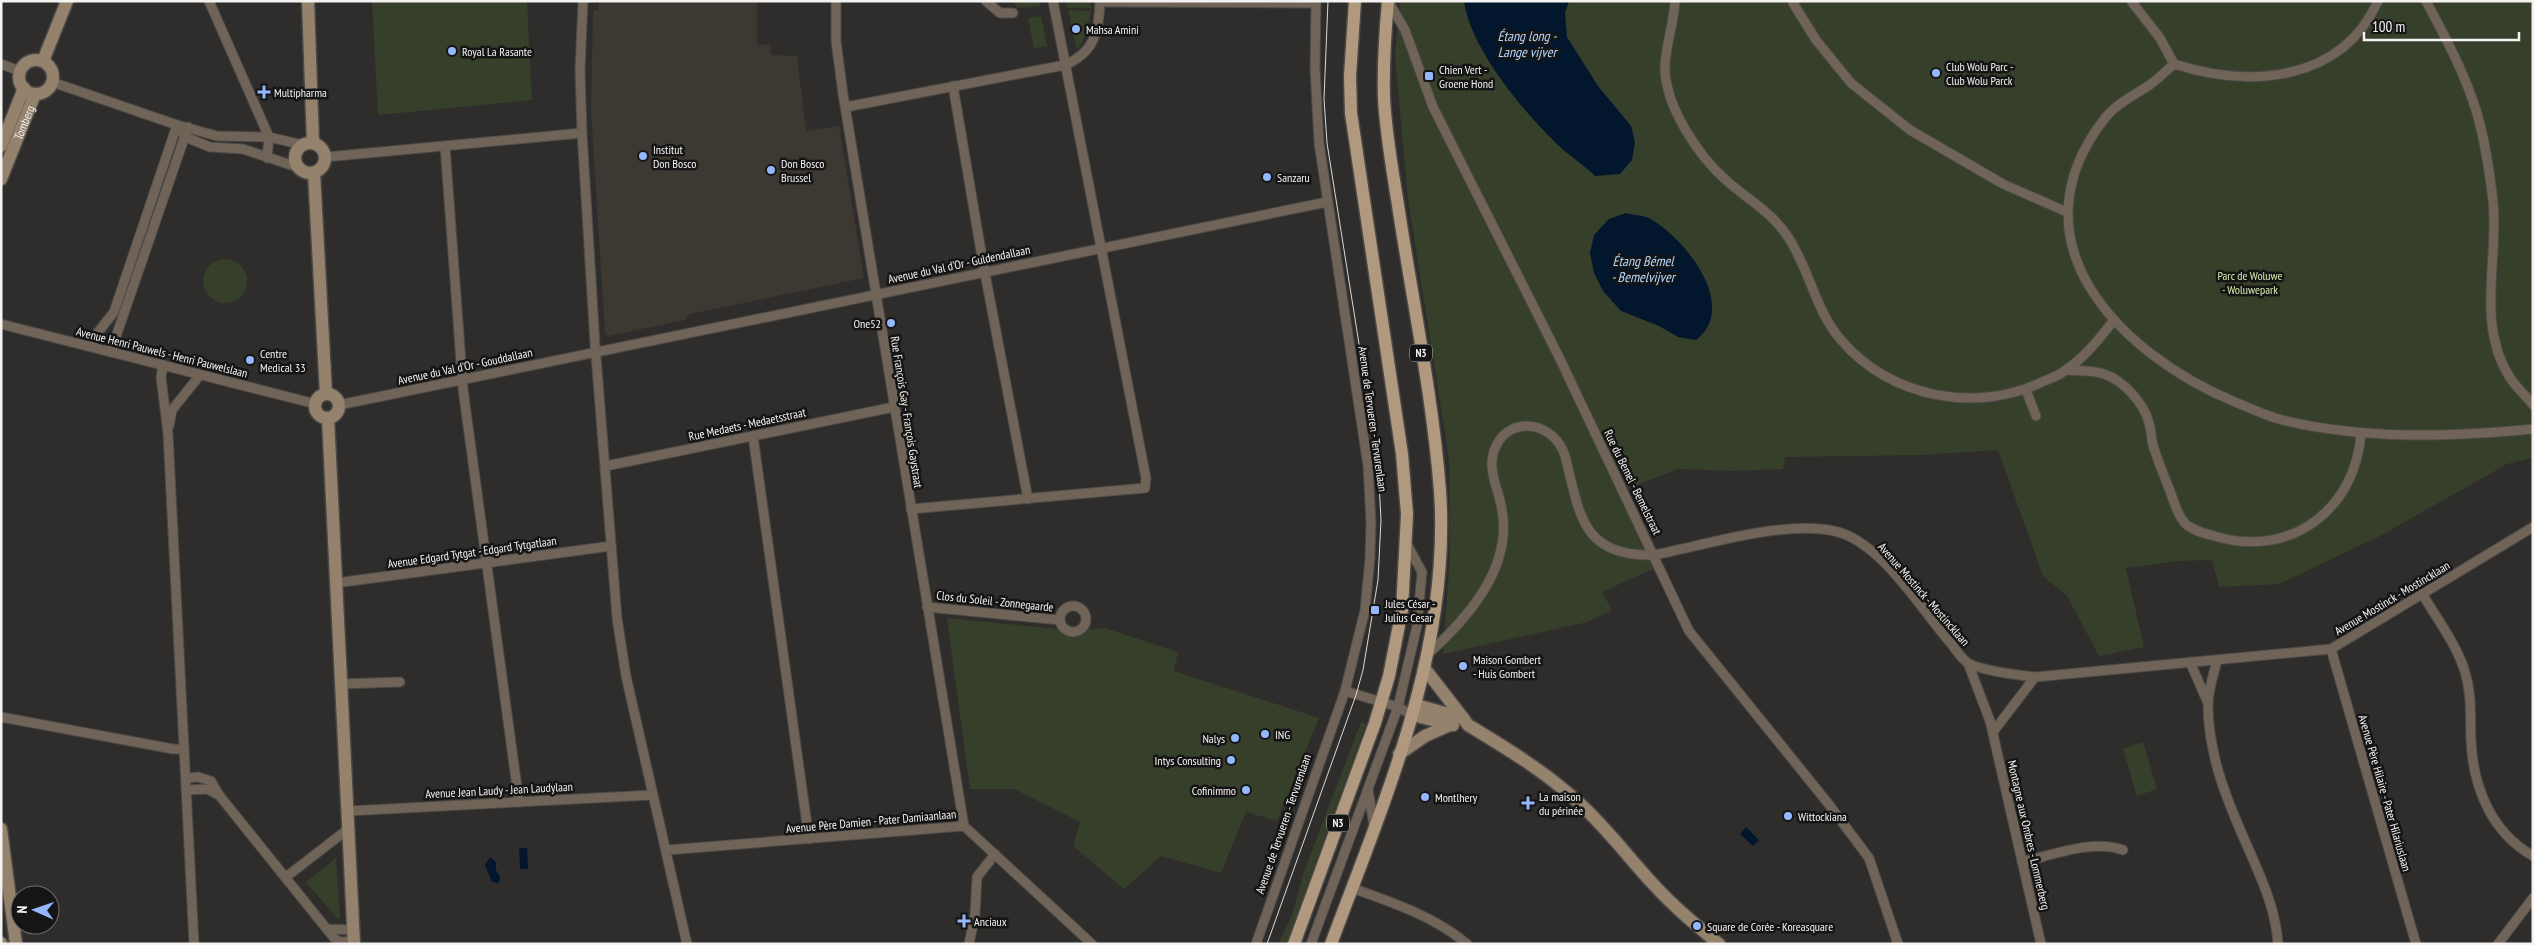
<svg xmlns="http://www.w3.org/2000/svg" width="2534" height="945" font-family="'PT Sans Narrow',sans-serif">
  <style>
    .built { fill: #3e3832 }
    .green { fill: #363f2a }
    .water { fill: #02172e }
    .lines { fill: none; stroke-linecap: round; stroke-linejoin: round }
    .street-casing { stroke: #4b4947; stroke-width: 11 }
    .secondary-casing { stroke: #4b4947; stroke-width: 15 }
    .primary-casing { stroke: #4b4947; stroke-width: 15 }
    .street { stroke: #6f6457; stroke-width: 9 }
    .secondary { stroke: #94826d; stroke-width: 12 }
    .primary { stroke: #b0997e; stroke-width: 12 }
    .tram { stroke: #dad9d8; stroke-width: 1 }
    .poi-dot { fill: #94b7fd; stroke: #161515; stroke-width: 2 }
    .labels { text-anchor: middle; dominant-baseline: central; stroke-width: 5; stroke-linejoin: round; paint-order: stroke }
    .shield { fill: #161515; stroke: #b1b0b0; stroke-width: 1 }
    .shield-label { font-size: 11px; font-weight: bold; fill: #f4f3f2 }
    .poi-label { font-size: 12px; fill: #f4f3f2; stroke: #161515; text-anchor: start }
    .street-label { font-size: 12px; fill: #f4f3f2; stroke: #161515 }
    .park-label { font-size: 12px; fill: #d4eeb1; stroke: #161515 }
    .water-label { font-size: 14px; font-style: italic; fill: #b3d6ff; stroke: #161515 }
  </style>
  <rect width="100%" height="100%" fill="#2f2d2b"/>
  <polygon class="built" points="599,1 757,1 757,44 771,45 771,55 797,56 806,131 839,126 864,278 690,314 685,320 608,336 605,333 591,110 593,10 598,10"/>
  <g class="green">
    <polygon points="372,1 527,1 532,100 378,115"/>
    <polygon points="1010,1 1040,1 1041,6 1017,8 1014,2"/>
    <polygon points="1066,1 1091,1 1091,8 1067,8"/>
    <polygon points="1400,1 2533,1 2533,458 2507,464 2380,536 2279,584 2219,587 2212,560 2180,561 2126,568 2144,647 2099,656 2067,596 2043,576 1998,450 1922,455 1785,457 1783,469 1734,471 1678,469 1618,492 1655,568 1602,592 1612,610 1588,622 1443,654 1450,556 1449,459 1408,199 1395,56"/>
    <polygon points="1068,10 1091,11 1087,32 1079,48 1076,48"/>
    <polygon points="1041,16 1047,46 1034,48 1028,18"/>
    <circle cx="225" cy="281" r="22"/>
    <polygon points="947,618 1078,631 1105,628 1178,652 1174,671 1319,718 1277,821 1246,812 1221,873 1161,856 1124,889 1073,846 1080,822 1014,789 970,789"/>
    <polygon points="1361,722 1366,724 1286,944 1278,944 1292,915 1304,872"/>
    <polygon points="2143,742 2157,789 2137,796 2123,749"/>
    <polygon points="336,858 340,918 339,920 306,882"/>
  </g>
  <g class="water">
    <path d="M1464 1H1569L1565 13 1567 37 1598 86 1631 126 1635 142 1632 160 1620 174 1595 176C1582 163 1566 154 1554 141 1521 109 1470 47 1464 1Z"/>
    <path d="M1626 213C1633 215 1642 215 1649 218 1684 237 1740 306 1696 340L1678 337 1659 326 1621 311 1603 291 1594 273 1590 253 1594 235 1609 219Z"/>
    <polygon points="1746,827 1759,840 1753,846 1740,834"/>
    <polygon points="519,848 527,848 528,869 520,869"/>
    <polygon points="490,857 496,862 496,870 500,877 499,883 492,882 485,865"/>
  </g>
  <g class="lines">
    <g class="street-casing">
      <g id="street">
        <polyline points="209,1 269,137 267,158"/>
        <polyline points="583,1 580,70 582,133 595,344 617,618 626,676 687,944"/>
        <polyline points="836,1 836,41 843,94 964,826"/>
        <polyline points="986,1 1000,13 1013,13"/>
        <polyline points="1388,1 1405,30 1433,107 1559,357 1689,631 1827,802 1869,858 1898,944"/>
        <path d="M1675 1C1674 24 1665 46 1665 68 1665 106 1699 157 1727 181 1747 199 1773 213 1788 237 1810 270 1815 310 1841 340 1890 398 1977 414 2044 381 2052 378 2061 375 2067 369 2086 356 2100 338 2114 320"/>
        <polyline points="1794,1 1793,3 1816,40 1851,83 1910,130 2003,184 2067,212"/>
        <polyline points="2131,1 2160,38 2174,64"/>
        <path d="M2378 1C2341 83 2249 88 2174 64 2166 71 2159 78 2151 84 2135 95 2117 103 2105 118 2008 242 2120 354 2235 402 2250 408 2266 416 2282 420 2364 440 2449 437 2533 429"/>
        <path d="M2426 1C2443 33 2461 66 2473 101 2484 132 2489 168 2493 201 2499 259 2476 323 2509 376 2515 387 2526 395 2533 405"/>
        <polyline points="1100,2 1316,3"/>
        <polyline points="1,64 20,71"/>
        <polyline points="52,82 177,125 217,136 269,137 303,145"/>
        <polyline points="953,86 983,263 1028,499"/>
        <path d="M846 107 1065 65C1095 52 1099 31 1100 1"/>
        <polyline points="183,134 185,137 210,147 243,149 297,167"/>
        <polyline points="445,146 463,389 519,802"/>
        <polyline points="326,157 582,133"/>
        <polyline points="1,324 316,404"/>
        <polyline points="93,347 95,336 114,312 177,125"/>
        <polyline points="111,351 188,127"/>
        <polyline points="163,365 161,377 168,434 194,944"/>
        <path d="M2066 370C2078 371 2092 370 2104 374 2123 380 2144 403 2149 423 2151 429 2151 435 2152 441 2156 458 2164 475 2170 491 2174 501 2177 514 2184 522 2191 531 2208 534 2218 537 2292 558 2356 508 2361 433"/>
        <polyline points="2026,390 2036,416"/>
        <polyline points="339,405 1327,202"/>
        <polyline points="169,426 172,410 200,375"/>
        <polyline points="753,436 809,839"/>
        <polyline points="606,466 894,407"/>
        <polyline points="911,509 1145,488 1146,478 1053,1"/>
        <polyline points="336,583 611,546"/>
        <path d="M2423 595C2437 619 2457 645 2465 672 2472 695 2470 716 2471 740 2473 787 2491 832 2533 856"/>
        <circle cx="1073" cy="619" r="13"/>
        <polyline points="927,607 1060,620"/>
        <polyline points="2331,649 2416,944"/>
        <path d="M1428 654C1469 617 1515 565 1501 505 1497 485 1486 467 1496 446 1512 413 1556 424 1565 456 1580 514 1581 557 1654 555 1705 545 1784 520 1834 531 1879 540 1919 606 1948 640 1954 646 1960 658 1968 663 1981 671 2018 675 2035 677L2331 649 2533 527"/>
        <path d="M2217 660C2214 674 2208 690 2208 704 2208 756 2228 803 2249 850 2262 880 2276 910 2278 944"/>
        <polyline points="2190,662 2208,703"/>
        <polyline points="1968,663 1990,721 2041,944"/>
        <polyline points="341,684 400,682"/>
        <polyline points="1345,691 1398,707 1412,715"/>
        <polyline points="1,717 173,749 184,749"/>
        <polyline points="1993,732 2035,677"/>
        <polyline points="187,778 198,777 211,781 219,795 334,938 340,942 354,941"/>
        <polyline points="1368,789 1374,826"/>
        <polyline points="187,790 207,789 219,795"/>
        <polyline points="348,811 652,795"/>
        <polyline points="667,850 964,826 1092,944"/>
        <path d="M2022 862C2053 855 2092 839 2123 850"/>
        <polyline points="286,877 348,829"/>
        <path d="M1352 888C1391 902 1434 916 1467 944"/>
        <polyline points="327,929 353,930"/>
        <polyline points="969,944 975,914 977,877 995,854"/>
        <polyline points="1256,944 1345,691 1365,610 1370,558 1371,522 1368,466 1319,143 1315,69 1316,1"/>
        <polyline points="1311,944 1398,707 1417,626 1422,572 1407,544"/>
        <polyline points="2498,944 2533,898"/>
      </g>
    </g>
    <g class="secondary-casing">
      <g id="secondary">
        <polyline points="308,1 313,143"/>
        <circle cx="36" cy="77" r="17"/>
        <polyline points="43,61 67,1"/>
        <circle cx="310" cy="158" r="15"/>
        <polyline points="1,146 24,88"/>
        <polyline points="314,173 326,394"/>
        <path id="s1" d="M1 179 35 94"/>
        <circle cx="327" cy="406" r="12"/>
        <polyline points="328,418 354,944"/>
        <polyline points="1425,669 1463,718"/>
        <path d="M1416 705 1463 718 1468 725C1506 748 1544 771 1577 801 1606 827 1628 857 1654 885 1674 907 1696 925 1719 944"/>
        <polyline points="1412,715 1453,725"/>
        <polyline points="1399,754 1425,736 1450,725"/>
        <polyline points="1,829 16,944"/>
        <polyline points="1,943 1,944"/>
      </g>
    </g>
    <g class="primary-casing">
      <g id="primary">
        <polyline points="1294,944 1375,723 1389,676 1402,610 1407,514 1402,454 1351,113 1350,76 1355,1"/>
        <path d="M1331 944C1385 799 1451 650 1440 491 1433 400 1414 308 1400 218 1394 178 1386 138 1384 98 1383 66 1385 34 1388 1"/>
      </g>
    </g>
    <use href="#street" class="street"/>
    <use href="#secondary" class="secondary"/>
    <use href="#primary" class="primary"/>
    <polyline class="tram" points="1267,944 1356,695 1363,670 1378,580 1381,520 1378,463 1327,143 1324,99 1328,1"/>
  </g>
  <g class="poi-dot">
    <circle cx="1076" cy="29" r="5"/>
    <circle cx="452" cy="51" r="5"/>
    <circle cx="1936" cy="73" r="5"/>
    <rect x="1424" y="71" width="10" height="10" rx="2.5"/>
    <path d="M261.5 84.5h5v5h5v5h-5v5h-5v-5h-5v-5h5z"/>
    <circle cx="643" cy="156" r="5"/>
    <circle cx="771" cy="170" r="5"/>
    <circle cx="1267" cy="177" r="5"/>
    <circle cx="891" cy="323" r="5"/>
    <circle cx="250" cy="360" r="5"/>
    <rect x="1370" y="605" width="10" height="10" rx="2.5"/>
    <circle cx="1463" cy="666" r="5"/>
    <circle cx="1265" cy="734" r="5"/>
    <circle cx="1235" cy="738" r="5"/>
    <circle cx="1231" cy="760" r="5"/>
    <circle cx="1246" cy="790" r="5"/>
    <circle cx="1425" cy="797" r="5"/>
    <path d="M1525.5 795.5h5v5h5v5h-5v5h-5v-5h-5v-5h5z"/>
    <circle cx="1788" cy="816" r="5"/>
    <path d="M961.5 913.5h5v5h5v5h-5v5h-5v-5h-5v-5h5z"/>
    <circle cx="1697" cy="926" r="5"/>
  </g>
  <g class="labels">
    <g class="shield">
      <rect x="1410" y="344.5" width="22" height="17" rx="4"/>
      <rect x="1327" y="814.5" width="22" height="17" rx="4"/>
    </g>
    <g class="shield-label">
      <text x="1421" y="353">N3</text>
      <text x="1338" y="823">N3</text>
    </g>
    <g class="poi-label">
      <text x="1086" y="29">Mahsa Amini</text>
      <text x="462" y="51">Royal La Rasante</text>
      <text x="1946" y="66">Club Wolu Parc -<tspan x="1946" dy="14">Club Wolu Parck</tspan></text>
      <text x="1439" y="69">Chien Vert -<tspan x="1439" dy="14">Groene Hond</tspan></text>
      <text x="274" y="92">Multipharma</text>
      <text x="653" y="149">Institut<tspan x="653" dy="14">Don Bosco</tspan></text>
      <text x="781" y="163">Don Bosco<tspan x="781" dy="14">Brussel</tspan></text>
      <text x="1277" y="177">Sanzaru</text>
      <text x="881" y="323" text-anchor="end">One52</text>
      <text x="260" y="353">Centre<tspan x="260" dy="14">Medical 33</tspan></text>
      <text x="1385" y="603">Jules César -<tspan x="1385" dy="14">Julius Cesar</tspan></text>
      <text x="1473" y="659">Maison Gombert<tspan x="1473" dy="14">- Huis Gombert</tspan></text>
      <text x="1275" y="734">ING</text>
      <text x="1225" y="738" text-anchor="end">Nalys</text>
      <text x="1221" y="760" text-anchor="end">Intys Consulting</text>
      <text x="1236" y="790" text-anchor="end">Cofinimmo</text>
      <text x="1539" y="796">La maison<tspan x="1539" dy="14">du périnée</tspan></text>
      <text x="1435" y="797">Montlhery</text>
      <text x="1798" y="816">Wittockiana</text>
      <text x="974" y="921">Anciaux</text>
      <text x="1707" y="926">Square de Corée - Koreasquare</text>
    </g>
    <g class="street-label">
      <text stroke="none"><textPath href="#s1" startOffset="61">Tomberg</textPath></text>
      <text transform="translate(959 264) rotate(-12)">Avenue du Val d'Or - Guldendallaan</text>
      <text transform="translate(162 352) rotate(14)">Avenue Henri Pauwels - Henri Pauwelslaan</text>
      <text transform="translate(465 366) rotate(-12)">Avenue du Val d'Or - Gouddallaan</text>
      <text transform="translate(907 412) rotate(81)">Rue François Gay - François Gaystraat</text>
      <text transform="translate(1373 419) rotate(82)">Avenue de Tervueren - Tervurenlaan</text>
      <text transform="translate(747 424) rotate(-12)">Rue Medaets - Medaetsstraat</text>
      <text transform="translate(1633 482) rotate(64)">Rue du Bemel - Bemelstraat</text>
      <text transform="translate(472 552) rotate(-8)">Avenue Edgard Tytgat - Edgard Tytgatlaan</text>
      <text transform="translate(1924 594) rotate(49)">Avenue Mostinck - Mostincklaan</text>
      <text transform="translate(2392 598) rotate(-31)">Avenue Mostinck - Mostincklaan</text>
      <text transform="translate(995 601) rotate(6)">Clos du Soleil - Zonnegaarde</text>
      <text transform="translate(499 790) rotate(-3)">Avenue Jean Laudy - Jean Laudylaan</text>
      <text transform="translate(2385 793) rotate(74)">Avenue Père Hilaire - Pater Hilariuslaan</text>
      <text transform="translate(871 821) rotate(-5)">Avenue Père Damien - Pater Damiaanlaan</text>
      <text transform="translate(1283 824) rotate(-71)">Avenue de Tervueren - Tervurenlaan</text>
      <text transform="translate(2029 835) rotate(77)">Montagne aux Ombres - Lommerberg</text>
    </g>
    <g class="park-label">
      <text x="2250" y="275">Parc de Woluwe<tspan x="2250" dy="14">- Woluwepark</tspan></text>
    </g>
    <g class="water-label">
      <text x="1527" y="36">Étang long -<tspan x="1527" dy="16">Lange vijver</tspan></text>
      <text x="1643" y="261">Étang Bémel<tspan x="1643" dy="16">- Bemelvijver</tspan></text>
    </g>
  </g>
  <rect width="2534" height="945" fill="none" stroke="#f4f3f2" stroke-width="5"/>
  <g transform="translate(35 910) rotate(272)"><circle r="24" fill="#161515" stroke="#6f6e6d"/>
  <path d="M0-4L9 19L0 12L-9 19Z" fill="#94b7fd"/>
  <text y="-8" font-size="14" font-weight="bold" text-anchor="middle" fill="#f4f3f2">N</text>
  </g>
  <path d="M2364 32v8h155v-8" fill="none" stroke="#f4f3f2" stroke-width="2.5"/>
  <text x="2372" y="32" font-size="15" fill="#f4f3f2" stroke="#161515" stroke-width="4" paint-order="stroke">100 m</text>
</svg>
